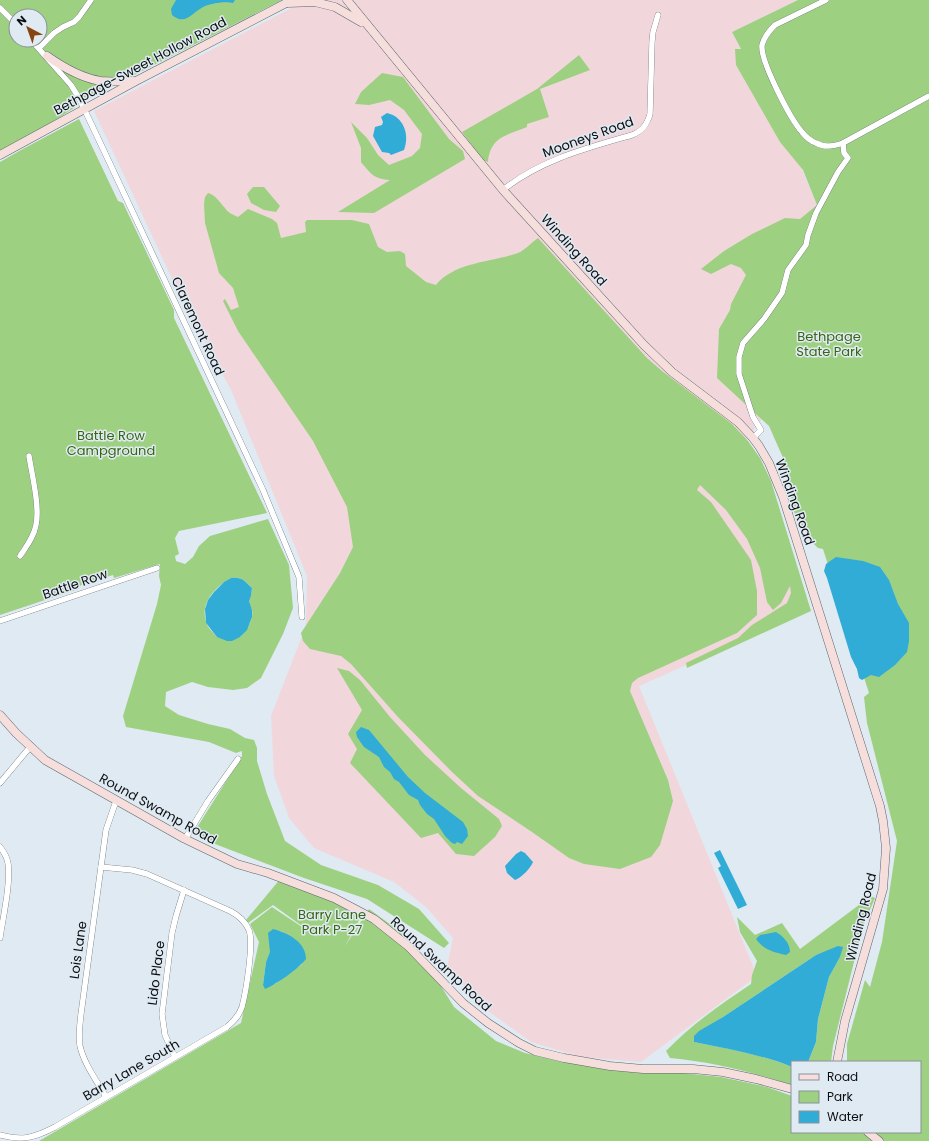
<svg xmlns="http://www.w3.org/2000/svg" width="929" height="1141" font-family="Poppins,sans-serif">
  <style>
    .industrial { fill: #f1d7db }
    .green { fill: #9ed082; fill-rule: evenodd }
    .water { fill: #30acd7 }
    .lines { fill: none; stroke-linecap: round; stroke-linejoin: round }
    .street-casing { stroke: #5b646b; stroke-width: 6 }
    .secondary-casing { stroke: #5b646b; stroke-width: 9 }
    .street { stroke: #fff; stroke-width: 5.5 }
    .secondary { stroke: #f5dedc; stroke-width: 8 }
    .labels { text-anchor: middle; dominant-baseline: central; stroke-width: 3; stroke-linejoin: round; paint-order: stroke }
    .street-label { font-size: 13px; fill: #0b0e11; stroke: #e0eaf2 }
    .park-label { font-size: 13px; fill: #386614; stroke: #e0eaf2 }
  </style>
  <rect width="100%" height="100%" fill="#e0eaf2"/>
  <polygon class="industrial" points="307,0 798,0 732,32 800,165 817,205 761,253 717,377 762,419 742,444 811,610 639,686 757,976 641,1062 581,1057 531,1042 484,1008 447,967 453,938 426,907 394,882 314,848 289,818 274,776 271,716 306,626 307,576 231,390 175,285 94,111"/>
  <g class="green">
    <path d="M0 0H282L91 97 0 156ZM16 16H40V40H16Z"/>
    <path d="M798 0H929V1141H39L241 1023 259 942 250 924 272 907 320 939 273 905 248 923 246 920 281 878 363 913 345 946 369 909 398 930 419 951 454 1007 496 1041 525 1053 558 1061 638 1073H683L721 1077 767 1087 792 1096V1132H920V1062H847V1044L865 980 870 987 882 942 897 841 867 723 864 697 869 693 823 549 818 548 812 542 794 512 784 460 769 426 717 378 719 329 730 310 731 304 746 275 741 268 731 264 711 274 701 269 724 251 752 234 785 218 800 219 817 205 803 170 780 142 736 65 735 49H741L732 32ZM281 931 300 944 302 964 275 984 263 985 266 962Z"/>
    <path d="M579 55 590 70 540 89 549 117 527 124V127C507 135 490 137 488 162L483 160 462 132 537 89Z"/>
    <path d="M382 73 403 77 449 139 463 151 465 159 374 213 338 212 390 180C374 179 371 174 361 162V148L351 122 367 138 378 155 389 165 412 156 420 148 422 134 404 110 390 100 369 105 355 104 361 92Z"/>
    <path d="M79 119 118 201 123 203 174 310V318L267 513 179 531 175 538 179 554 175 556 176 561 185 564 193 557 199 546 210 536 268 519 289 565 293 608 283 634 261 678 247 688 233 690 208 687 192 682 166 692 165 706 179 715 208 724 230 729 245 738 254 740 257 748V761L267 794 285 841 321 865 378 885 419 909 449 943 444 948 367 899 304 878 215 844 197 833 196 829 242 756V751L236 753 209 742 126 727 123 716 157 604 161 585 159 576 160 564 114 578 113 575 81 585 78 589 0 615V162L21 150ZM231 578C243 577 244 581 252 588L251 596 249 600C249 604 251 607 252 610 254 619 246 632 240 637H217C214 633 207 627 206 622 200 603 215 587 231 578Z"/>
    <polygon points="253,187 264,187 280,206 276,212 264,210 251,203 247,194"/>
    <path d="M208 193C216 195 220 203 225 208 228 213 234 215 238 217L248 209 272 219 277 223 281 238 306 232 305 222 307 220H352L369 224 378 247 387 252 400 251 405 254 406 266 426 282 436 285C454 262 493 262 518 253 525 250 532 242 538 238L647 358 662 371 732 424 748 441 760 458 771 481 811 611 687 668 686 663 738 638 752 625 787 603 791 593 790 586 781 603 773 610 767 602 760 568 747 539 726 510 700 485 697 490 711 502 751 560 757 591V615L737 633 638 678 632 683 630 691 668 780 673 801 660 845 651 857 620 869 584 864 569 858 532 832 478 796 452 772 398 717 351 664 341 656 310 649 303 641 301 633 340 573 353 547 347 507 313 441 238 331 223 301 225 299 231 310 239 307 233 288 219 273 205 223 204 204 205 197Z"/>
    <polygon points="337,668 349,671 360,680 390,717 425,755 461,788 499,819 502,826 495,837 474,856 456,854 438,833 421,838 350,763 357,749 348,734 362,710"/>
    <path d="M871 896 875 898 863 926 833 1046 831 1062H808L816 1042 818 1019 829 977 840 957 842 947 816 955 723 1017 700 1031 694 1042C727 1049 761 1054 792 1067V1085C752 1072 712 1062 670 1058L666 1051C692 1024 720 1005 751 984L752 975 757 961 740 932 737 917 755 935 782 923 800 949Z"/>
  </g>
  <g class="water">
    <path d="M176 0H243H235L233 3C226 1 213 3 205 6 193 11 186 27 172 15L171 9Z"/>
    <path d="M387 113C404 117 410 135 404 150L391 155 389 153 382 152 373 136 375 127 382 125 383 122 381 117Z"/>
    <polygon points="836,557 863,561 880,567 889,580 898,604 909,623 909,641 907,652 895,665 879,677 871,675 862,680 859,678 857,669 851,657 827,578 824,571 826,564"/>
    <path d="M231 578C243 577 244 581 252 588L251 596 249 601 252 610V617L247 630 240 637 232 641H227L217 637 206 623 205 609 208 600 214 592 224 582Z"/>
    <polygon points="361,727 369,730 408,777 425,793 463,822 467,829 468,836 462,844 457,842 455,844 452,843 445,836 434,819 427,814 420,805 418,800 409,795 399,782 394,779 390,772 384,767 379,757 364,747 357,737 356,732"/>
    <polygon points="720,850 747,905 738,909 718,868 721,866 714,853"/>
    <path d="M521 851 525 853 533 862C530 869 522 877 515 880L507 873 505 866 516 854Z"/>
    <path d="M273 929C288 933 306 942 306 959 298 969 277 984 265 989L263 985 266 962 270 952 268 933Z"/>
    <path d="M776 932C783 936 790 943 790 952L786 955C773 952 764 950 756 939L760 935Z"/>
    <path d="M838 946 843 947 840 957 829 977 818 1019 816 1042 808 1062H792V1067C761 1054 726 1049 694 1042V1036L699 1031 723 1017 816 955Z"/>
  </g>
  <g class="lines">
    <g class="street-casing">
      <g id="street">
        <path d="M826 0 775 25C769 31 764 37 762 45 760 61 791 120 802 132 805 136 811 141 816 143 825 148 834 146 843 143L929 96"/>
        <polyline points="0,8 16,24"/>
        <polyline points="31,40 71,85 79,98 105,153 263,490 299,577 302,617"/>
        <polyline points="39,48 54,33 63,27 74,22 79,17 91,0"/>
        <path d="M503 190C540 160 587 148 632 135 642 131 647 125 650 114L652 42 653 32 658 15"/>
        <polyline points="753,438 761,430 753,417 739,374 739,357 743,343 764,319 782,293 788,270 806,245 808,235 816,213 838,172 848,158 844,153 843,143"/>
        <path d="M20 556C26 547 34 537 36 525 40 507 32 475 29 456"/>
        <polyline points="0,621 157,568"/>
        <polyline points="0,783 30,747"/>
        <polyline points="185,839 208,801 238,759"/>
        <path d="M0 847C4 852 7 857 8 863 11 883 3 917 0 938"/>
        <polyline points="175,1057 165,1035 162,1014 172,933 176,916 184,890"/>
        <path d="M106 1097C97 1081 84 1064 80 1046 78 1035 80 1024 81 1014L106 830 116 801"/>
        <path d="M0 1135C22 1141 34 1138 55 1127L227 1027C234 1021 239 1016 242 1007 246 992 254 943 249 930 245 921 238 915 230 911L147 874 132 870 101 867"/>
      </g>
    </g>
    <g class="secondary-casing">
      <g id="secondary">
        <polyline points="347,0 503,190 644,345 672,372 738,422 753,438 759,446 769,463 783,497 880,806 883,821 886,848 883,889 845,1021 837,1062"/>
        <polyline points="288,3 315,2 335,7 361,22"/>
        <path d="M47 56C64 68 81 78 101 81 112 82 123 81 133 81"/>
        <polyline points="0,155 136,81 292,0"/>
        <polyline points="0,715 16,733 45,760 185,839 237,864 268,873 334,898 374,919 408,946 463,1003 488,1023 519,1043 535,1051 564,1058 610,1066 643,1069 693,1069 723,1072 756,1079 792,1089"/>
        <polyline points="868,1132 879,1141"/>
      </g>
    </g>
    <use href="#street" class="street"/>
    <use href="#secondary" class="secondary"/>
  </g>
  <g class="labels">
    <g class="street-label">
      <text transform="translate(140 66) rotate(-28)">Bethpage-Sweet Hollow Road</text>
      <text transform="translate(588 137) rotate(-20)">Mooneys Road</text>
      <text transform="translate(574 250) rotate(48)">Winding Road</text>
      <text transform="translate(198 326) rotate(65)">Claremont Road</text>
      <text transform="translate(795 502) rotate(70)">Winding Road</text>
      <text transform="translate(75 584) rotate(-19)">Battle Row</text>
      <text transform="translate(158 809) rotate(29)">Round Swamp Road</text>
      <text transform="translate(861 917) rotate(-76)">Winding Road</text>
      <text transform="translate(78 950) rotate(-82)">Lois Lane</text>
      <text transform="translate(441 964) rotate(43)">Round Swamp Road</text>
      <text transform="translate(156 973) rotate(-83)">Lido Place</text>
      <text transform="translate(131 1070) rotate(-30)">Barry Lane South</text>
    </g>
    <g class="park-label">
      <text x="829" y="336">Bethpage<tspan x="829" dy="15">State Park</tspan></text>
      <text x="111" y="435">Battle Row<tspan x="111" dy="15">Campground</tspan></text>
      <text x="332" y="914">Barry Lane<tspan x="332" dy="15">Park P-27</tspan></text>
    </g>
  </g>
  <rect x="791" y="1061" width="130" height="72" fill="#e0eaf2" stroke="#8b9298"/>
  <rect x="799" y="1074" width="20" height="6" fill="#f5dedc" stroke="#8b9298"/>
  <text x="827" y="1081" font-size="12" fill="#0b0e11">Road</text>
  <rect x="799" y="1091" width="20" height="12" fill="#9ed082" stroke="#8b9298"/>
  <text x="827" y="1101" font-size="12" fill="#0b0e11">Park</text>
  <rect x="799" y="1111" width="20" height="12" fill="#30acd7" stroke="#8b9298"/>
  <text x="827" y="1121" font-size="12" fill="#0b0e11">Water</text>
  <g transform="translate(28 28) rotate(319)"><circle r="19" fill="#e0eaf2" stroke="#8b9298"/>
  <path d="M0-3L7 15L0 10L-7 15Z" fill="#864510"/>
  <text y="-6" font-size="11" font-weight="bold" text-anchor="middle" fill="#0b0e11">N</text>
  </g>
</svg>
